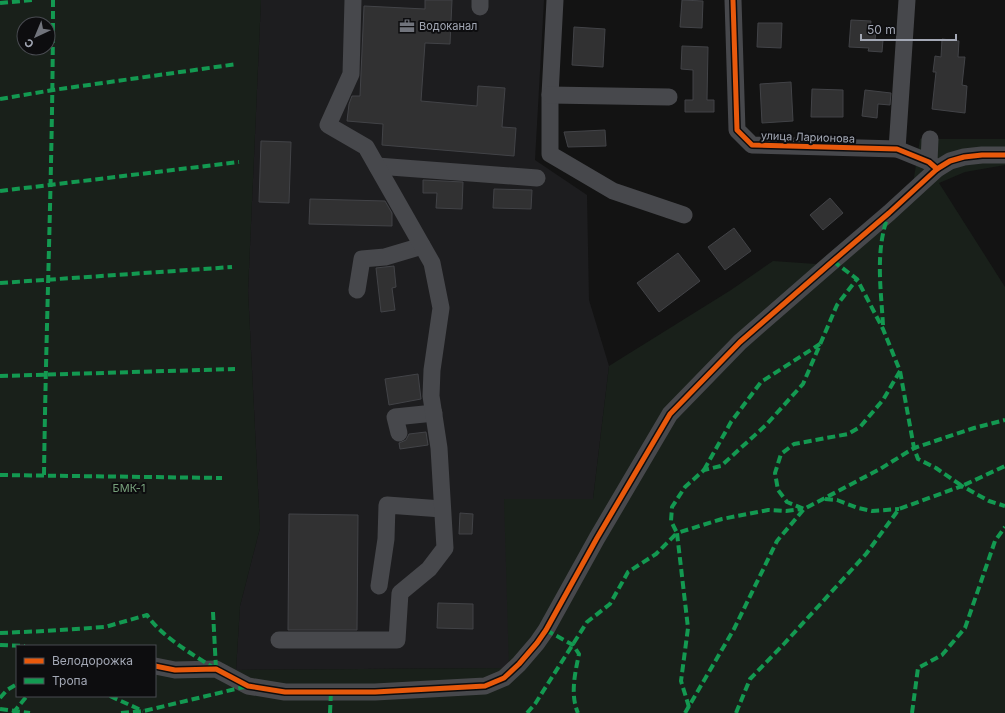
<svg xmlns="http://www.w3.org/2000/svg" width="1005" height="713" font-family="Inter,sans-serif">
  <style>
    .built { fill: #1d1d1f }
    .green { fill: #19201a; fill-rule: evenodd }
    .building { fill: #313132; stroke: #424347 }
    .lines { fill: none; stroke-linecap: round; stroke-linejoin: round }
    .minor { stroke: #47484c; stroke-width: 17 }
    .quiet { stroke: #139951; stroke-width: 4; stroke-dasharray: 8 4; stroke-linecap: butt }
    .cycleway-casing { stroke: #0d0d0f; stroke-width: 8 }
    .cycleway { stroke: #e8590c; stroke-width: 5 }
    .labels { text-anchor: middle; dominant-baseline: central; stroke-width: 4; stroke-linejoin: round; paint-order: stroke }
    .poi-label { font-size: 11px; fill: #a3a8b5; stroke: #0d0d0f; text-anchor: start }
    .street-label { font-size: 11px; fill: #a3a8b5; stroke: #0d0d0f }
    .park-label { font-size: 11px; fill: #78a27c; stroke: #0d0d0f }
  </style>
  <rect width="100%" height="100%" fill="#131313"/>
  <polygon class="built" points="261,0 544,0 535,160 587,195 589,300 609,366 593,499 509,668 236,670 240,606 260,528 248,291"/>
  <path class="green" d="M0 0H261L248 291 260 528 240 606 236 670 509 668 504 499H593L609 366 731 290 773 261 816 264 913 184 920 139H1005V165L965 172 939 183 1005 287V713H0ZM24 24H48V48H24ZM17 646H155V696H17Z"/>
  <g class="building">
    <polygon points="425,0 452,0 450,44 425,43 421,101 477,106 478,86 505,88 502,127 516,128 514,156 382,145 383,124 347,121 349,104 352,96 360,96 364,6 425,9"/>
    <polygon points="682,0 703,1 702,28 680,27"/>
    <polygon points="851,20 871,21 870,31 876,32 875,40 883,40 882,52 868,51 869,48 849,47"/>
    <polygon points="758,23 782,23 781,48 757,47"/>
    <polygon points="574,27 605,29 603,67 572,65"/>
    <polygon points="942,39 959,41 958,57 965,57 962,85 967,86 965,113 932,109 936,72 933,72 935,56 941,57"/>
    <polygon points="682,46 708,47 707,100 714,100 714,112 685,112 685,100 693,100 693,70 681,69"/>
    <polygon points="791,82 793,121 762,123 760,84"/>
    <polygon points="812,89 843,90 843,117 811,117"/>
    <polygon points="865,90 891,93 890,105 878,104 877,118 862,116"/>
    <polygon points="605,130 606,146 568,147 564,132"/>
    <polygon points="261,141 291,142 289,203 259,202"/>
    <polygon points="423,180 463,182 462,209 436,208 437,193 423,193"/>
    <polygon points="494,189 532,190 531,209 493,208"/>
    <polygon points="830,198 843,213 823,230 810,215"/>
    <polygon points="310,199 385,201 392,213 392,226 309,224"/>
    <polygon points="734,228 751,251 725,270 708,247"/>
    <polygon points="678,253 700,281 659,312 637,283"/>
    <polygon points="394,266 396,287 392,288 395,310 381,312 376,268"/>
    <polygon points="418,374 421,399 389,405 385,379"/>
    <polygon points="426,432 428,445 400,449 399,443 406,440 409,434"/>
    <polygon points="460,513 473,514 472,534 459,534"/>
    <polygon points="289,514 358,515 357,630 288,630"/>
    <polygon points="438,603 473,604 473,629 437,628"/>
  </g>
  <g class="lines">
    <g class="minor">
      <polyline points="480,0 480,7"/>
      <polyline points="555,0 550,95 550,154 613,191 684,215"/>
      <polyline points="733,0 737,130 752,145 897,149 929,162 937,169"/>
      <polyline points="550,95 669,97"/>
      <polyline points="897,149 907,0"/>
      <polyline points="929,162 930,139"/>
      <polyline points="377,166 537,178"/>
      <polyline points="357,290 362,259 385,257 422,246"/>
      <polyline points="399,433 395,417 434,413"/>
      <polyline points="379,586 386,539 387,505 442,509"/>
      <polyline points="279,640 397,640 400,593 429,569 445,548 439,448 431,396 432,370 441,308 432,263 366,147 328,125 351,74 353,0"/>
      <polyline points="155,666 175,670 216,669 248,686 285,692 375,692 485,686 504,678 519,664 537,643 546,630 597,538 670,414 740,342 833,261 889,213 937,169 950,161 964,157 982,155 1005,155"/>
    </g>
    <g class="quiet">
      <polyline points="0,3 33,0"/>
      <polyline points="0,99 53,90 237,64"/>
      <polyline points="0,191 239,162"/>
      <polyline points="833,261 857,279 883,329 900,371 914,448 918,459 936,468 962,486 1005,466"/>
      <polyline points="0,283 232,267"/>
      <path d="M883 325C881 289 875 251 888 216"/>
      <polyline points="900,371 883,400 860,427 848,434 794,444 781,454 775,473 778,490 787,502 804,509 880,469 914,448 974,428 1005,420"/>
      <polyline points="0,376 235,369"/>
      <polyline points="704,470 731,422 761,382 820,344"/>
      <polyline points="0,475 222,478"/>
      <path d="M44 475C46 317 53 158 53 0"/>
      <polyline points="825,499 837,500 858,508 872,511 899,509"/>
      <polyline points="213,612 216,669"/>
      <path d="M546 630 573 645 579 654C575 673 570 695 578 713"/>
      <path d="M0 633 45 631 105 627 147 615C162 637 192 654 214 668"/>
      <polyline points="0,645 25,646"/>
      <polyline points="110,696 143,711"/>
      <polyline points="0,698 7,690 17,684"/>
      <polyline points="689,707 681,681 688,628 677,533 722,519 768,510 786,511 802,509"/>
      <polyline points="0,709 30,713"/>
      <polyline points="13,713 27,696"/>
      <polyline points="121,713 144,711 248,686"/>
      <polyline points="330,713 331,692"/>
      <polyline points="527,713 535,704 587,622 610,604 628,572 656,554 677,533 671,521 672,507 685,487 704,470 721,466 766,425 803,384 837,305 857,279"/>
      <polyline points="685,713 734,629 777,541 804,509"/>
      <polyline points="736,713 750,679 783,645 866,554 899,509 962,486 989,501 1005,506"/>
      <polyline points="912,713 918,668 942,655 965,628 995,541 1005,527"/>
    </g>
    <g class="cycleway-casing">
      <g id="cycleway">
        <polyline points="733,0 737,130 752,145 897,149 929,162 937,169"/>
        <polyline points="155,666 175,670 216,669 248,686 285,692 375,692 485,686 504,678 519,664 537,643 546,630 597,538 670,414 740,342 833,261 889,213 937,169 950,161 964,157 982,155 1005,155"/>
      </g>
    </g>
    <use href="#cycleway" class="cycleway"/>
  </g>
  <defs>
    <g id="office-bare" transform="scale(1.2)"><path d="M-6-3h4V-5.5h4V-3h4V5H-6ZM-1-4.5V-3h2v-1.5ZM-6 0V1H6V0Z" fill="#71747c" stroke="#0d0d0f" stroke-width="2.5" paint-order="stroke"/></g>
  </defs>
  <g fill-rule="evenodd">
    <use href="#office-bare" x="407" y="26"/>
  </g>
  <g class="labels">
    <g class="poi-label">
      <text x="419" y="26">Водоканал</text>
    </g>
    <g class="street-label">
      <text transform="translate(808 137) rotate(2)">улица Ларионова</text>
    </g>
    <g class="park-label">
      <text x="129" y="488">БМК-1</text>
    </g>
  </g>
  <rect x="16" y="645" width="140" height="52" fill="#0d0d0f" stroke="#494b51"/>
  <rect x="24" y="658" width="20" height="6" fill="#e8590c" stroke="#494b51"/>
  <text x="52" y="665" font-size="12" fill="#a3a8b5">Велодорожка</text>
  <rect x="24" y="678" width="20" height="6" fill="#139951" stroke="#494b51"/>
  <text x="52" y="685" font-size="12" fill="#a3a8b5">Тропа</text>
  <g transform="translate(36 36) rotate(224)"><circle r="19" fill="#0d0d0f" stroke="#494b51"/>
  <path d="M0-3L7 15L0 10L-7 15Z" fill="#71747c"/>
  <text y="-6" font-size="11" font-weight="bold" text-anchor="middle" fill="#a3a8b5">С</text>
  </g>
  <path d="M861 34v6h95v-6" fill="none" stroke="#a3a8b5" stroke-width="2"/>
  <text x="867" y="34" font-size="12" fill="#a3a8b5" stroke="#0d0d0f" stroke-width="3" paint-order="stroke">50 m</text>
</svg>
